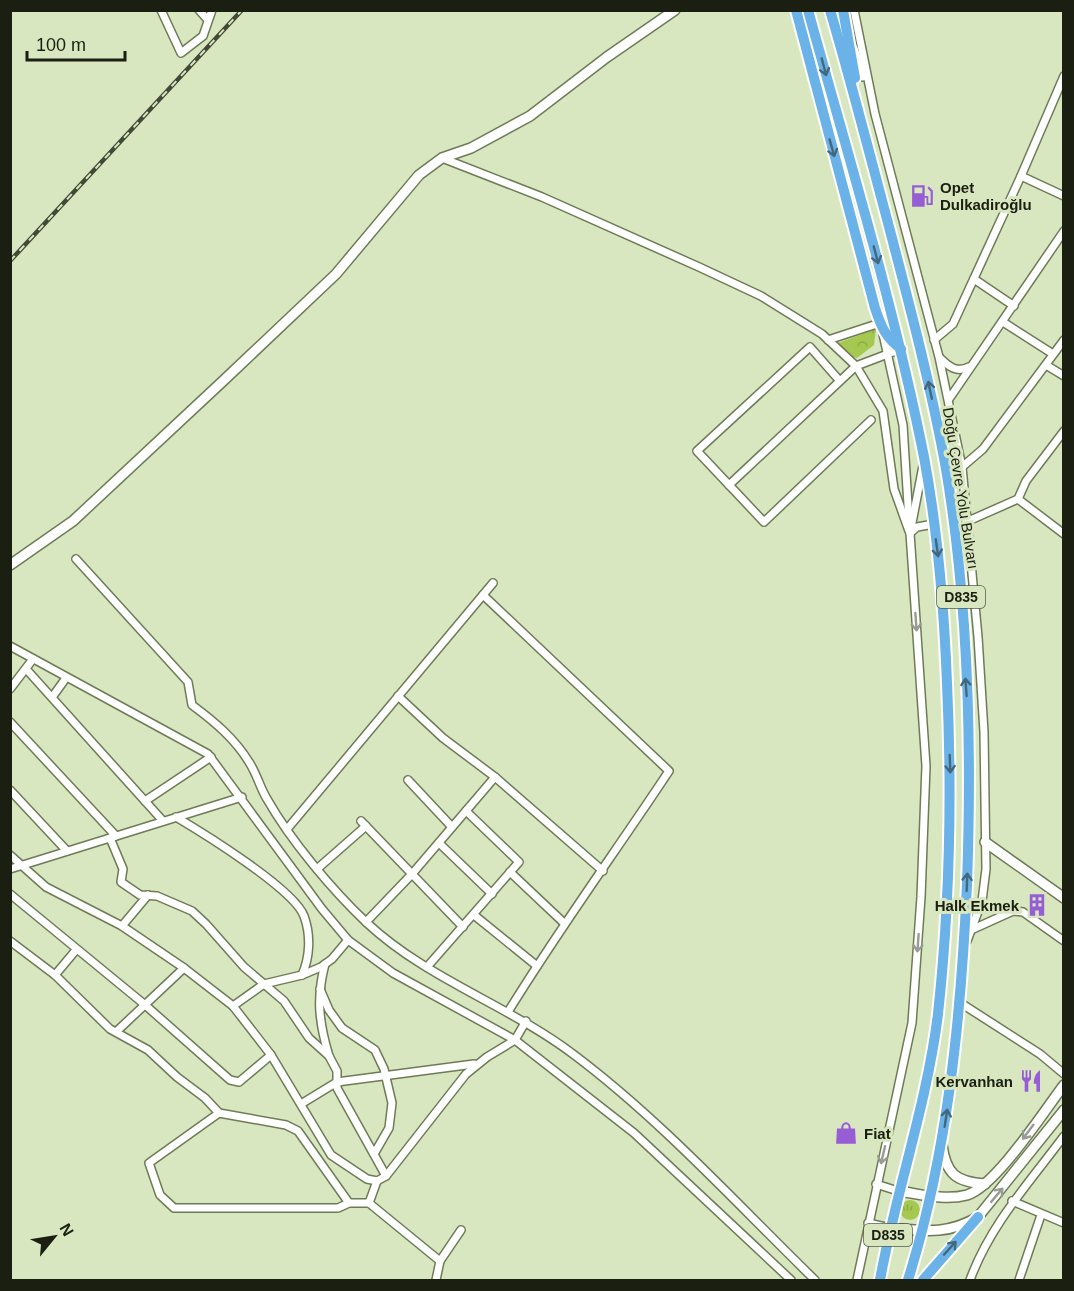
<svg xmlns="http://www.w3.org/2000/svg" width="1074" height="1291" font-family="Helvetica,sans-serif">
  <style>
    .grass { fill: url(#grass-tufts) }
    .forest { fill: url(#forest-crowns) }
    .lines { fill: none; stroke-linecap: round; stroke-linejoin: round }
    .minor-casing { stroke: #6e7b57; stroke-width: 10 }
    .secondary-casing { stroke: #6e7b57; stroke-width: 12 }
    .trunk-casing { stroke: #fff; stroke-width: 14 }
    .minor { stroke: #fff; stroke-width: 7 }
    .secondary { stroke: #fff; stroke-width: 9 }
    .trunk { stroke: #6ab2e8; stroke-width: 10 }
    .rail-casing { stroke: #434936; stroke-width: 4.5 }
    .rail { stroke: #d9e7c0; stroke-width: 2; stroke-dasharray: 7; stroke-linecap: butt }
    .oneway { stroke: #42687c }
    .oneway2 { stroke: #989a94 }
    .labels { text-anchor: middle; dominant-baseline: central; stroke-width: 6; stroke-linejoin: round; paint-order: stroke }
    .shield { fill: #d9e7c0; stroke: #535b46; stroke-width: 1.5 }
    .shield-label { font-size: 14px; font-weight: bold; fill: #1a1f11 }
    .poi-label { font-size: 15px; font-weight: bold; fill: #1a1f11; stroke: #d9e7c0; text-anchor: start }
    .street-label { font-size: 15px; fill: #1a1f11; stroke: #d9e7c0 }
  </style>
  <defs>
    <pattern id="grass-tufts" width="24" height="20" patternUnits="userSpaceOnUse" patternTransform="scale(1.5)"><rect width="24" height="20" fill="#a4c850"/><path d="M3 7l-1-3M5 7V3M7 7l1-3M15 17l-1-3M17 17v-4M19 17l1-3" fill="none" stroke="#8dab45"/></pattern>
    <pattern id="forest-crowns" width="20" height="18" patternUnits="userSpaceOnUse" patternTransform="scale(1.5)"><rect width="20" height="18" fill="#a4c850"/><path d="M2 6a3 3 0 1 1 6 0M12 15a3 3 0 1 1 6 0" fill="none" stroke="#8dab45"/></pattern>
  </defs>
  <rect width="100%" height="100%" fill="#d9e7c0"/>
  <circle class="grass" cx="910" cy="1210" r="10"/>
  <polygon class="forest" points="876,329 874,345 857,358 853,357 838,343"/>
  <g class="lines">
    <g class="minor-casing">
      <g id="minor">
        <polyline points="161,10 181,53 203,36 212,10"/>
        <polyline points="199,10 207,19"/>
        <polyline points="854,10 875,114 939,357 962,467 978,637 984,732 986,869 982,901 967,941"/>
        <polyline points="854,48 863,77"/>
        <polyline points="1064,76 1021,176 1064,196"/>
        <polyline points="442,158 542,197 699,267 761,296 822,334 856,366 883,411 894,489 909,531"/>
        <polyline points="974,279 1014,306"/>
        <polyline points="1003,322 1053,354"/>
        <polyline points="883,334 903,425 909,521"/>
        <polyline points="828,340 880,323"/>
        <polyline points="934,340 953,324 1021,176"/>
        <path d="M940 358C949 367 957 373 969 367"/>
        <polyline points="1046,365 1064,376"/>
        <polyline points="839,380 810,347 697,451 764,522 871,420"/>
        <polyline points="949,399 1064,231"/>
        <polyline points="962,467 983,449 1064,340"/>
        <polyline points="729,485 856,366 901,349"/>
        <polyline points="1018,499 1064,534"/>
        <polyline points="966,522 1018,499 1026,481 1064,431"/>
        <polyline points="910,533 917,527 934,524"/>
        <path d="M76 559 188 682 192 705C215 722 235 739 249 762 257 774 260 788 267 799 291 841 332 890 367 923 427 979 508 1005 573 1054 661 1120 737 1204 815 1280"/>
        <path d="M483 595 669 771C616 851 559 929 508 1012"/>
        <polyline points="10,646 208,754 322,909 348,940 393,973 515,1040 634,1133 791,1280"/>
        <polyline points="27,670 163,821"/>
        <polyline points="10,689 33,659"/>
        <polyline points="53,696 66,678"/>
        <polyline points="398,696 443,738 495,777 603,871"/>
        <polyline points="10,722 116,836"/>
        <polyline points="408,780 452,827"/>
        <polyline points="10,790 67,851"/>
        <polyline points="145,801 211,757"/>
        <path d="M176 817C203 833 294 889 304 916 311 935 310 957 302 975"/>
        <polyline points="361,821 463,927"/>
        <polyline points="288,828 493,583"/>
        <polyline points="110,838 123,869 121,882 140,895 157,896 192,911 206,924 244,967 284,1001 309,1038 329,1056 337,1071 337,1088 386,1176"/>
        <polyline points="439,843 492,894"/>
        <polyline points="10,855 46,887 122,926 184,968 233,1006 271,1055 331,1155 367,1179 377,1181 386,1176 466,1074 487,1057 515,1040 526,1021"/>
        <polyline points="10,869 242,797"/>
        <polyline points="317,869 366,826"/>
        <polyline points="510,872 564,923"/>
        <polyline points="10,894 144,1004 230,1080 239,1082 271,1055"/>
        <polyline points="474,915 537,966"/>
        <polyline points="366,922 412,874 495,777"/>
        <polyline points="122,926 148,895"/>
        <polyline points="971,930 1013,911 1023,912 1064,941"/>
        <polyline points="10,941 55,975 110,1029 148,1050 177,1077 205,1098 219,1113 286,1125 298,1131 349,1203 369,1203"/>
        <path d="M325 964C316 998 319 1023 329 1056"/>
        <polyline points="427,967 519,862 466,811"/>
        <polyline points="55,975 76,950"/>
        <polyline points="320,989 329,1010 342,1028 375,1050 384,1069 392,1103 389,1128 374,1154"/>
        <polyline points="959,1002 1040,1054 1064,1074"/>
        <polyline points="233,1006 264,984 302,975 321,967 332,959 348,940"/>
        <polyline points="117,1031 184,968"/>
        <polyline points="301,1104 337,1082 474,1064"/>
        <polyline points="219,1113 149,1163 160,1195 174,1208 338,1208 349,1203"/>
        <polyline points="377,1181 369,1203 440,1261 436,1280"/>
        <polyline points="876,1184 898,1191"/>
        <polyline points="1012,1201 1064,1223"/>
        <polyline points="868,1223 890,1228"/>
        <polyline points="440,1261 461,1230"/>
        <polyline points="857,1280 912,1023 921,897 926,766 910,533 923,466"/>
        <path d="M970 1280C990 1225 1029 1183 1064 1136"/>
        <polyline points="1019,1280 1041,1215"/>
      </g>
    </g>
    <g class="secondary-casing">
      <g id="secondary">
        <polyline points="10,565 73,521 223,381 336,274 419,175 442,158 471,148 530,116 607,57 675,10"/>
        <polyline points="985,842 1064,898"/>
        <path d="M942 1145C946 1174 956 1182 985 1184"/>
        <path d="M898 1191C920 1194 945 1201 967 1195 996 1186 1044 1111 1064 1085"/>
        <path d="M890 1228C924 1231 948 1235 978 1217L1064 1110"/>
      </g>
    </g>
    <g class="trunk-casing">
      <g id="trunk">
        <path d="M796 10 875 308C881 326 885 337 901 349"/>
        <path d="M808 10C849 159 894 306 924 457 938 532 944 607 947 683 952 793 950 904 938 1014 927 1104 896 1191 880 1280"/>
        <path d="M830 10C851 81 869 152 888 223 909 303 930 382 945 463 969 601 972 744 967 884 961 1017 948 1152 908 1280"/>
        <polyline points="843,10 855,78"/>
        <polyline points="923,1280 978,1217"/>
      </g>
    </g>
    <use href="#minor" class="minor"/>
    <use href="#secondary" class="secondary"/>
    <use href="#trunk" class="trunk"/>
    <g class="rail-casing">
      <polyline id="rail" points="10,261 242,10"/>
    </g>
    <use href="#rail" class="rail"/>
  </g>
  <defs><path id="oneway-shaft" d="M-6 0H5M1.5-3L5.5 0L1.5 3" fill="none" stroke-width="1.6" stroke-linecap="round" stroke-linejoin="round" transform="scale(1.5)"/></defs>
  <g class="oneway">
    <use href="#oneway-shaft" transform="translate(824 67) rotate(75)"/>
    <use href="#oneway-shaft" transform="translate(832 148) rotate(74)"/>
    <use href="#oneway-shaft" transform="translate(876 255) rotate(75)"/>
    <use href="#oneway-shaft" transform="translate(930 390) rotate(-102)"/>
    <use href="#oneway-shaft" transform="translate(937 548) rotate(82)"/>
    <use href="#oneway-shaft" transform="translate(966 687) rotate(-94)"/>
    <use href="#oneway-shaft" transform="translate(950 764) rotate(88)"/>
    <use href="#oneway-shaft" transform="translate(967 882) rotate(-88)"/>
    <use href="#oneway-shaft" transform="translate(946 1118) rotate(-81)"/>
    <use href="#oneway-shaft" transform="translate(950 1248) rotate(-48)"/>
  </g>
  <g class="oneway2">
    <use href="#oneway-shaft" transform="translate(916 622) rotate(86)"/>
    <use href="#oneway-shaft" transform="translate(918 943) rotate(94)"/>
    <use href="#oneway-shaft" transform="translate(1028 1132) rotate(127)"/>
    <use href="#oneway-shaft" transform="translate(883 1155) rotate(103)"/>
    <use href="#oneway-shaft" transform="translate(997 1195) rotate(-50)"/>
  </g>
  <defs>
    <g id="fuel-bare" transform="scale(1.8)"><path d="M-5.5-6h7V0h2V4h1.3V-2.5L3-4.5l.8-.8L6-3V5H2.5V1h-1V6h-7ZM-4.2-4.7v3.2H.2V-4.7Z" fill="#975dd4" stroke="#d9e7c0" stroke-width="2.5" paint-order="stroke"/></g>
    <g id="building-bare" transform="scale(1.8)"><path d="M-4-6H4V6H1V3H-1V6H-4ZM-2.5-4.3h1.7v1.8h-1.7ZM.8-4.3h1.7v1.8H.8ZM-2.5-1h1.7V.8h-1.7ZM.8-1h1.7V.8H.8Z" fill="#975dd4" stroke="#d9e7c0" stroke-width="2.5" paint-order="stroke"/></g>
    <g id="restaurant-bare" transform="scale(1.8)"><path d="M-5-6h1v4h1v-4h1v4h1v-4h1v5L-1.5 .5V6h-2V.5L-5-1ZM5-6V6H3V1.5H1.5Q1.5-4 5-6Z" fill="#975dd4" stroke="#d9e7c0" stroke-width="2.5" paint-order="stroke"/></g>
    <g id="shop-bare" transform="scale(1.8)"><path d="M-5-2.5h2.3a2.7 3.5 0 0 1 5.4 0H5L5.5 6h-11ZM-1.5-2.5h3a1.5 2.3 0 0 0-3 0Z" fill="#975dd4" stroke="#d9e7c0" stroke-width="2.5" paint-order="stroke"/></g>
  </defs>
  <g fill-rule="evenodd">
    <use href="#fuel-bare" x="922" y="196"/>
    <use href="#building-bare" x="1037" y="905"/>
    <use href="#restaurant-bare" x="1031" y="1081"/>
    <use href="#shop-bare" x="846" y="1133"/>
  </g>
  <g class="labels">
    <g class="shield">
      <rect x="937" y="586" width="48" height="22" rx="4.5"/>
      <rect x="864" y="1224" width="48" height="22" rx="4.5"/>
    </g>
    <g class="shield-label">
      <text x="961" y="597">D835</text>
      <text x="888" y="1235">D835</text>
    </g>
    <g class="poi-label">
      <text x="940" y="187">Opet<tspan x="940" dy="17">Dulkadiroğlu</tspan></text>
      <text x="1019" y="905" text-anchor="end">Halk Ekmek</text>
      <text x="1013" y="1081" text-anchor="end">Kervanhan</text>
      <text x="864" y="1133">Fiat</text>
    </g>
    <g class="street-label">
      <text transform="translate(961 488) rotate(81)">Doğu Çevre Yolu Bulvarı</text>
    </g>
  </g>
  <rect width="1074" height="1291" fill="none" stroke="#1a1f11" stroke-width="24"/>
  <g transform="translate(54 1237) rotate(60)" stroke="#d9e7c0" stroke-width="4.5" paint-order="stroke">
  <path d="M0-4.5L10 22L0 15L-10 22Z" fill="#1a1f11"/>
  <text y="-9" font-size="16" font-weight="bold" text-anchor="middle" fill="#1a1f11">N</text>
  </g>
  <path d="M27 51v9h98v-9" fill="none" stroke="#1a1f11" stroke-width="3"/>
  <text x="36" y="51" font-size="18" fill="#1a1f11" stroke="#d9e7c0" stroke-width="4.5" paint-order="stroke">100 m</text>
</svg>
